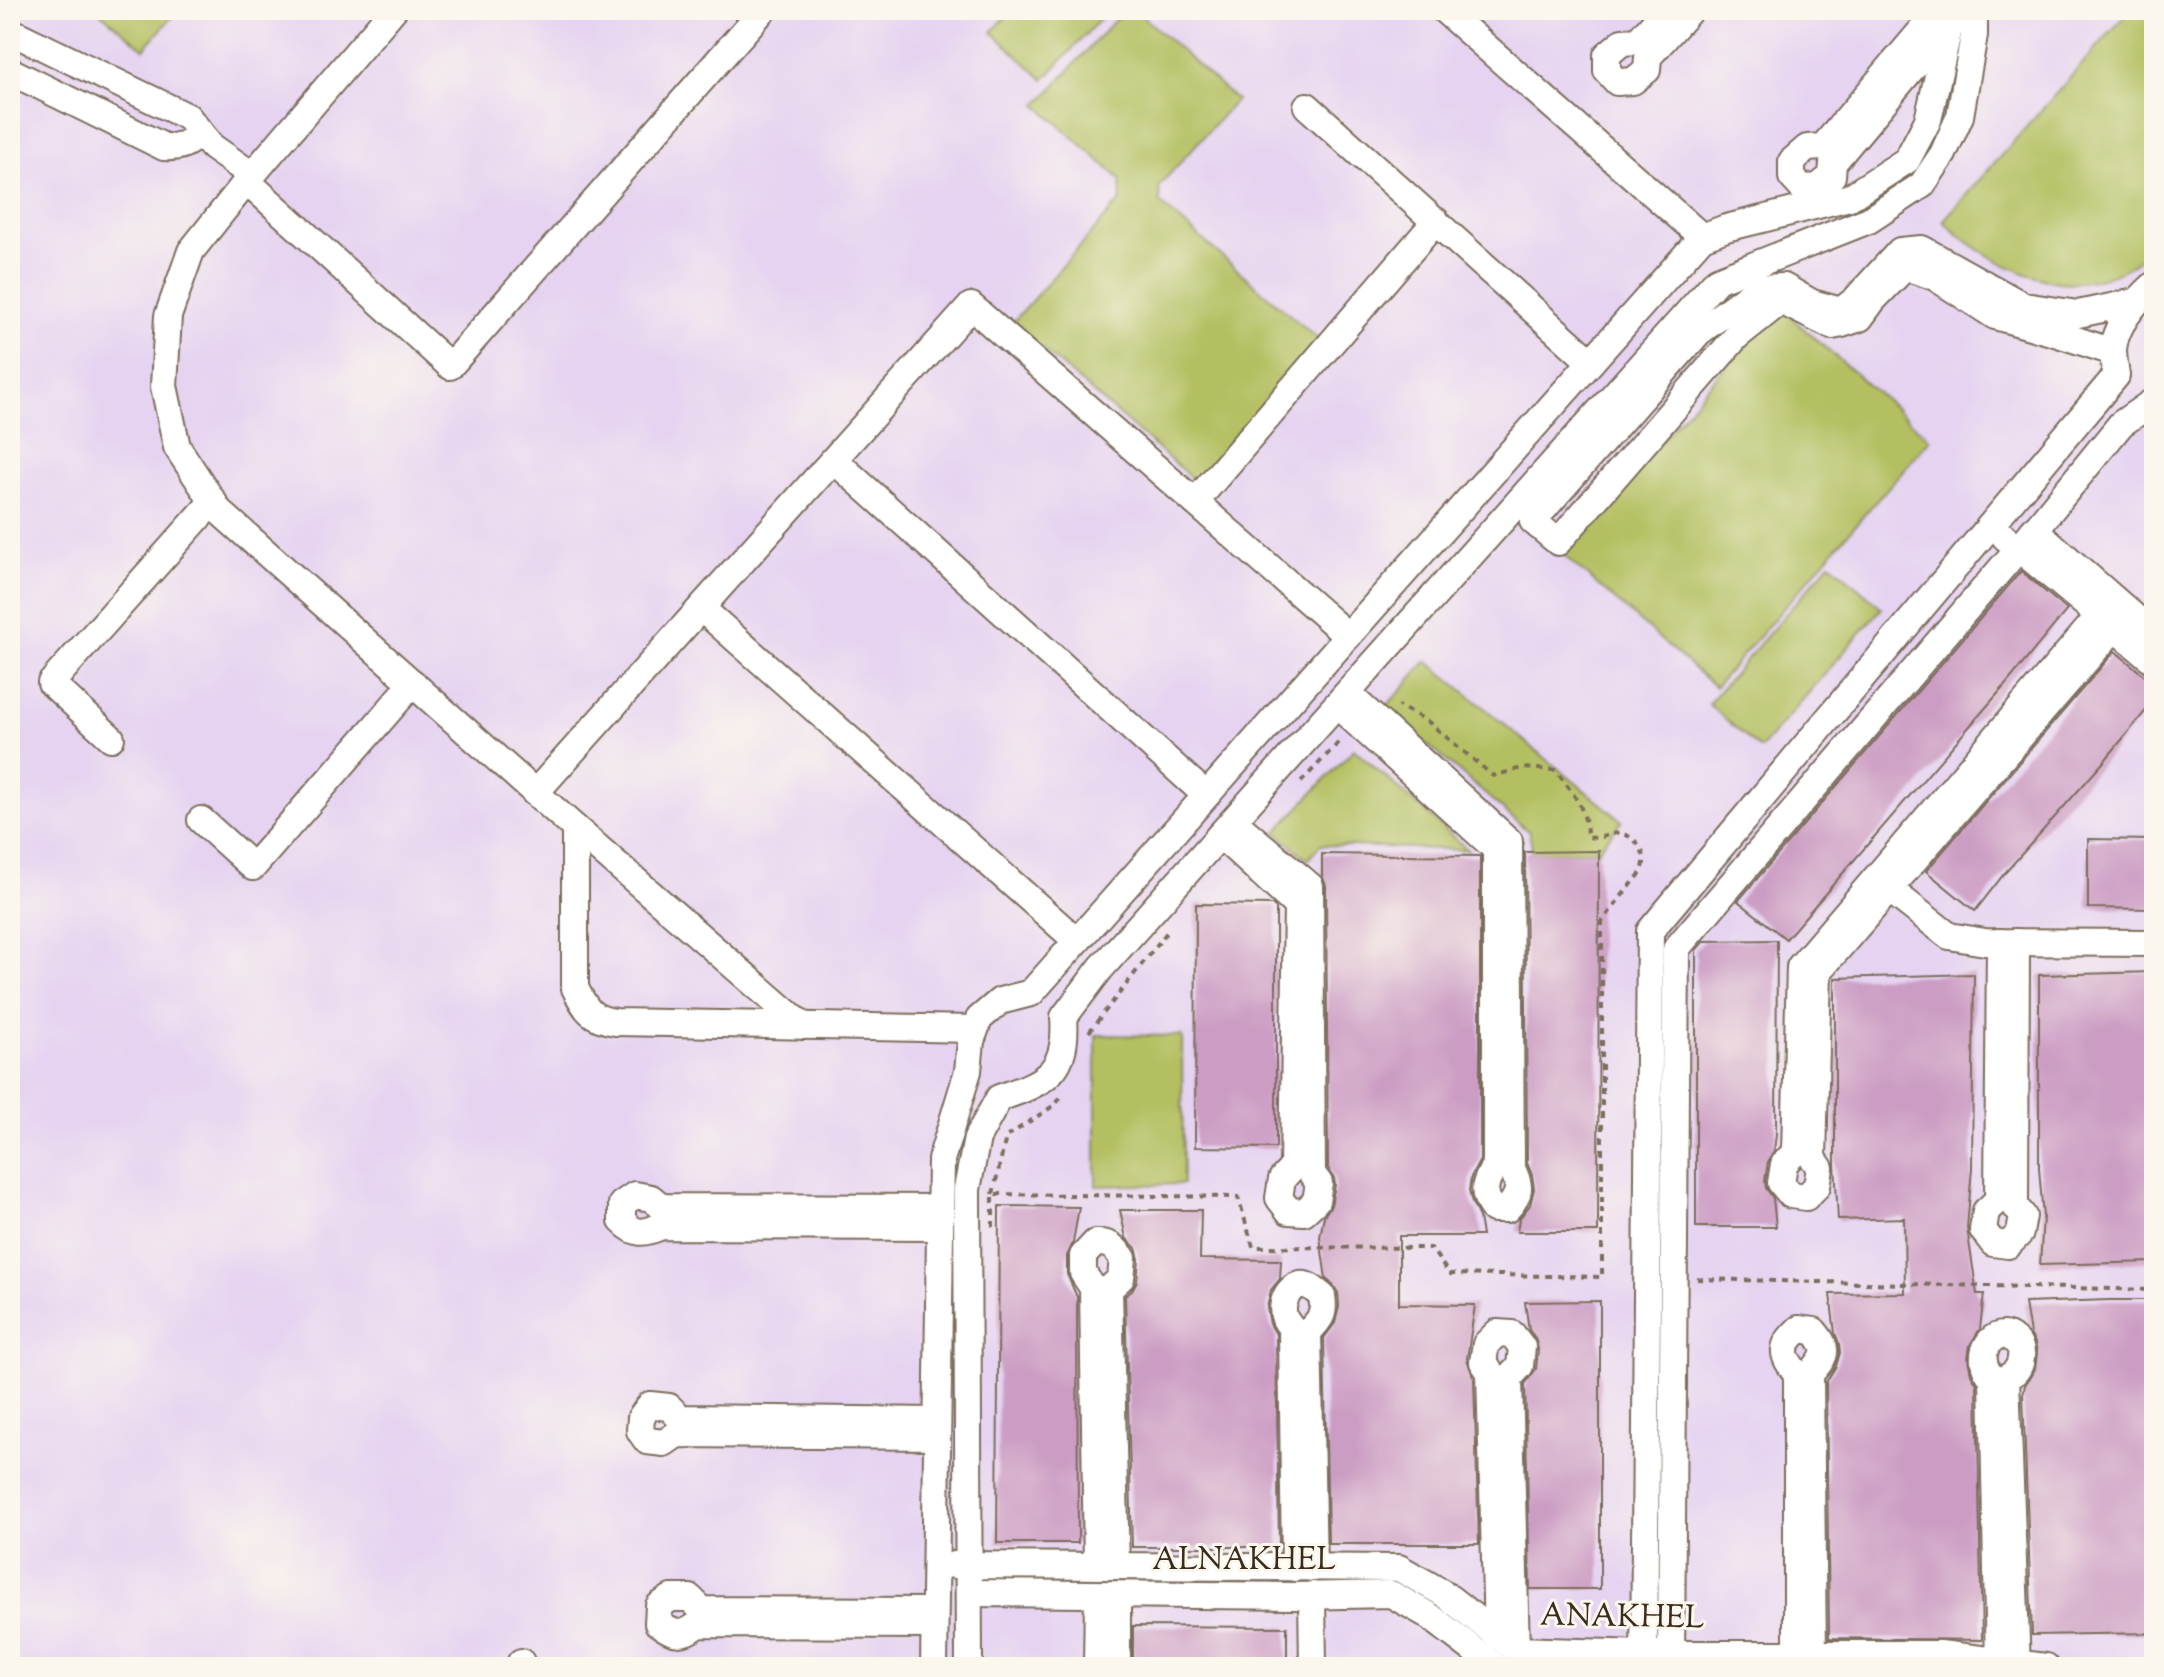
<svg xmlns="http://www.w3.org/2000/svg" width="2164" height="1677" font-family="'Sorts Mill Goudy',serif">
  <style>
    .built { fill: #e5d3f1 }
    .green { fill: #b3bf61; stroke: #777440; stroke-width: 2 }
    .building { fill: #cc9dc4 }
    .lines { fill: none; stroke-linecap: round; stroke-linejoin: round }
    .minor-casing { stroke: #7c6d5d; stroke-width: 30 }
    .path { stroke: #7c6d5d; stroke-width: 4; stroke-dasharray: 6 6; stroke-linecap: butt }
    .minor { stroke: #fff; stroke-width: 26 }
    .labels { text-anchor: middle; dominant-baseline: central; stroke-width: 6; stroke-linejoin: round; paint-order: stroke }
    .street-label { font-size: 32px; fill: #3b2a1e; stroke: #fbf7ec }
  </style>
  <rect width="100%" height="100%" fill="#fbf7ec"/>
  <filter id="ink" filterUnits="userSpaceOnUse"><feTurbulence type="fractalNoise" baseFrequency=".0125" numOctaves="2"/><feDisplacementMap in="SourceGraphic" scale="16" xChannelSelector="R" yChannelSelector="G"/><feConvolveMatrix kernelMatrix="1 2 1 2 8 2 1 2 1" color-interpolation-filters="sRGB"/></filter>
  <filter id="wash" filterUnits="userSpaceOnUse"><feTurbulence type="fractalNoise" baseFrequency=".006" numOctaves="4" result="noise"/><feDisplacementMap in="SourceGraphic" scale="32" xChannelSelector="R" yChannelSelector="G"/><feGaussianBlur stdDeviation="1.8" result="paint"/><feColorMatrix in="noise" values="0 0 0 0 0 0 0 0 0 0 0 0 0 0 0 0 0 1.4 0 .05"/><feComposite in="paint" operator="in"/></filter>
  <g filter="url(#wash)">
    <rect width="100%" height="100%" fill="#f4e9d2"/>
    <rect class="built" x="10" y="10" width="2144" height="1657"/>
    <g class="green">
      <polygon points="97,10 178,10 144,49"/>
      <polygon points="1012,10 1108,10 1044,80 992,32"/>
      <polygon points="1124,10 1136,10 1236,100 1159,186 1160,203 1319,340 1195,481 1012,323 1121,200 1120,179 1037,105"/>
      <path d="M2130 10H2154V245C2147 252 2139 261 2130 266 2109 279 2076 286 2052 281 2013 274 1971 248 1943 221Z"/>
      <polygon points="1778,306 1930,439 1715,687 1562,554"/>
      <polygon points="1830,563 1882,608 1760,749 1708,704"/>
      <polygon points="1427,661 1622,821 1597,851 1533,853 1529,832 1385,708"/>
      <polygon points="1354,749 1468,850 1320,845 1308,860 1276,832"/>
      <polygon points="1096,1035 1182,1036 1183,1184 1096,1186"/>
    </g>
    <g id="blocks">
      <g class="building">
        <polygon points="2021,571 2067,610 2007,683 1786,939 1738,901"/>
        <polygon points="2115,651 2154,684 2154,701 2101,765 2004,874 1975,911 1926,871"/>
        <polygon points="2088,839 2154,840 2154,909 2088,908"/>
        <polygon points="1599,851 1598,1232 1517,1232 1519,1219 1530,1205 1534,1189 1532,1175 1527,1163 1525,852"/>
        <polygon points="1322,854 1480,856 1480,1160 1471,1177 1469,1191 1472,1203 1479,1217 1482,1236 1399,1236 1399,1304 1475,1305 1467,1359 1474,1379 1479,1544 1328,1544 1324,1338 1335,1323 1339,1307 1338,1293 1333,1285 1326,1279 1320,1237 1324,1216 1331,1205 1335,1185 1334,1178 1328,1168 1326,886 1322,875"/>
        <polygon points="1196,904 1273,905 1276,909 1276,1148 1195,1147"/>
        <polygon points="1777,940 1776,1134 1774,1151 1768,1162 1765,1181 1766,1188 1773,1198 1776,1227 1696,1227 1696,950 1704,941"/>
        <polygon points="2154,972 2154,1262 2040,1265 2043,1217 2039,1168 2039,975"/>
        <polygon points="1974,974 1972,1168 1967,1228 1977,1294 1984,1294 1980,1329 1970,1345 1968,1359 1971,1374 1977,1384 1982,1640 1829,1638 1826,1382 1836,1366 1840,1353 1839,1343 1835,1333 1830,1294 1905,1293 1904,1218 1838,1220 1835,1164 1835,978"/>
        <polygon points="999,1206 1079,1207 1073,1243 1067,1256 1067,1274 1077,1297 1078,1543 997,1543"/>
        <polygon points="1120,1210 1201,1210 1200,1259 1281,1260 1280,1279 1271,1290 1267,1308 1270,1324 1276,1334 1279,1547 1132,1547 1125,1296 1132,1290 1137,1281 1139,1259 1136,1248 1126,1238"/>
        <polygon points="2109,1300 2154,1300 2154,1633 2032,1635 2023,1395 2025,1385 2035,1369 2037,1353 2035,1343 2030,1334 2025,1303"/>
        <polygon points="1600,1301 1600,1589 1530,1589 1525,1384 1536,1369 1538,1349 1535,1338 1529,1330 1525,1302"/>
        <polygon points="1133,1626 1287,1627 1287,1667 1133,1667"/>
      </g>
    </g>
  </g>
  <g filter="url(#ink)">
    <use href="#blocks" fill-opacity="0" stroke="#7c6d5d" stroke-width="2"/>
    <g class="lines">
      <g class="minor-casing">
        <g id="minor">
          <polyline points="393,10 247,181 191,251 168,316 164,386 177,447 219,511 575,828 803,1026"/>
          <polyline points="1444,10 1702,237"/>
          <polyline points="1665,10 1638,41 1622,42 1607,55 1607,71 1617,82 1633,81 1647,70 1648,57 1690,10"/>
          <polyline points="1939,10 1823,147 1807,148 1792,161 1792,177 1802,188 1818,187 1832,176 1833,163 1946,28"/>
          <polyline points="10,31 188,117 212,147 252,175"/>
          <path d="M10 71 164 147C180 148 188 144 200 133"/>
          <polyline points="1307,106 1591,362"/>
          <polyline points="247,181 450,366 763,10"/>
          <polyline points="2113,352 2055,333 1995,316 1935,277 1905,267 1873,300 1860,318 1842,324 1832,326 1781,301 1737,336 1558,542 1533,521 1699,332 1758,288 1784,287 1812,303 1841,311 1855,300 1900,251 1922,249 2024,306 2078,314 2135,302"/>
          <polyline points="834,460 1206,795"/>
          <polyline points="1195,502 1436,221"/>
          <polyline points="2034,529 2154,634"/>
          <polyline points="2005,537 2154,661"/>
          <polyline points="701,608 1077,941"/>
          <polyline points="2100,615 1800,967 1795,1152 1784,1164 1781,1183 1791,1195 1806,1197 1817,1186 1820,1168 1813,1158 1818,972 2114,628"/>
          <path d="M1337 705 1496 849V1164C1485 1182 1480 1191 1493 1209H1507C1521 1194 1521 1185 1511 1167L1509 841 1348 694"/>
          <polyline points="111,738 51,683 213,501"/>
          <polyline points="535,793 971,306 1348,636"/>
          <polyline points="201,820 253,867 413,683"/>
          <path d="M575 828V988C586 1010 591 1019 616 1022L975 1029"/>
          <polyline points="1220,835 1297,906 1293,1167 1282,1179 1279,1198 1289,1211 1304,1212 1316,1201 1319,1183 1312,1174 1310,886 1233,821"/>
          <polyline points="1889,889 1949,936 1985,942 2154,943"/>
          <polyline points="2000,942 1998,1200 1986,1211 1983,1230 1993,1243 2008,1245 2020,1233 2023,1216 2015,1206 2016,942"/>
          <path d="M940 1227 662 1226C643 1233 637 1236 622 1221V1204L635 1195 651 1198 662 1207 940 1208"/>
          <polyline points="937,1436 677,1434 664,1443 647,1441 640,1431 641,1417 650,1405 669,1407 680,1418 937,1421"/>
          <polyline points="954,1565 1399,1568 1443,1593 1516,1650 1644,1654 1940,1654 2046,1667"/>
          <path d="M1097 1566 1093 1288 1083 1273V1256L1095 1243C1110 1242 1114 1247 1123 1258L1121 1278 1109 1289 1116 1566"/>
          <path d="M1295 1568 1292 1329C1290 1326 1287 1323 1285 1319 1279 1305 1288 1283 1305 1285 1311 1286 1317 1292 1322 1296 1325 1314 1321 1319 1308 1332L1313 1568"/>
          <polyline points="969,1593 1296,1596 1391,1594 1428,1615 1496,1667"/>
          <polyline points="1312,1595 1313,1667"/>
          <path d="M934 1611 702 1610 690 1598H671L659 1606 658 1623C675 1636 683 1636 699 1624L934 1625"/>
          <polyline points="1497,1636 1490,1372 1483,1362 1486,1344 1497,1333 1512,1334 1522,1347 1520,1366 1509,1378 1516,1650"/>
          <polyline points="520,1667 521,1662"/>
          <polyline points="934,1667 941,1160 968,1071 971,1041 979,1019 1000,1001 1031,993 1702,237 1726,228 1850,197 1907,160 1928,120 1950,23 1947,10"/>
          <path d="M969 1667 967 1189 977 1138 999 1098C1046 1082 1068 1072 1064 1017L1101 968 1717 280 1869 220 1922 185 1943 154 1960 116 1974 35V10"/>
          <polyline points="1097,1667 1098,1595"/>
          <polyline points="1117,1667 1117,1595"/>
          <path d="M1644 1667 1650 931 2116 376C2115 367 2113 358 2113 350 2114 326 2137 300 2154 285"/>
          <polyline points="1671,1667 1676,949 2042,521 2121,424 2154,401"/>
          <path d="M1801 1667 1797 1655V1374C1781 1354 1780 1347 1799 1329L1814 1331C1830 1350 1826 1356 1810 1374L1813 1655 1816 1667"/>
          <path d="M1999 1667 1993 1378C1970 1357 1995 1321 2015 1341 2021 1346 2022 1351 2021 1358 2020 1368 2015 1374 2006 1378L2017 1667"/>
        </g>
      </g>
      <g class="path">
        <polyline points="1301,782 1342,739"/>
        <polyline points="1089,1032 1167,932"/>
        <polyline points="993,1194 1006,1137 1056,1104 1062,1095"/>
        <path d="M993 1227V1194L1238 1197 1253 1247 1431 1248 1449 1274 1602 1277V922C1610 912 1617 901 1626 891 1638 876 1651 867 1640 847 1636 840 1628 834 1619 833 1608 833 1603 840 1587 837 1587 808 1572 792 1555 770L1522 768 1493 776 1426 720 1398 706"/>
        <polyline points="1697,1279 2154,1290"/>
      </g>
      <use href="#minor" class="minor"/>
    </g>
  </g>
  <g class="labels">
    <g class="street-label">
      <text x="1244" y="1561">ALNAKHEL</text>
      <text transform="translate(1622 1618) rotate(1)">ANAKHEL</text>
    </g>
  </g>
  <rect width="2164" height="1677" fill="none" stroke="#fbf7ec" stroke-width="40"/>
</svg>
